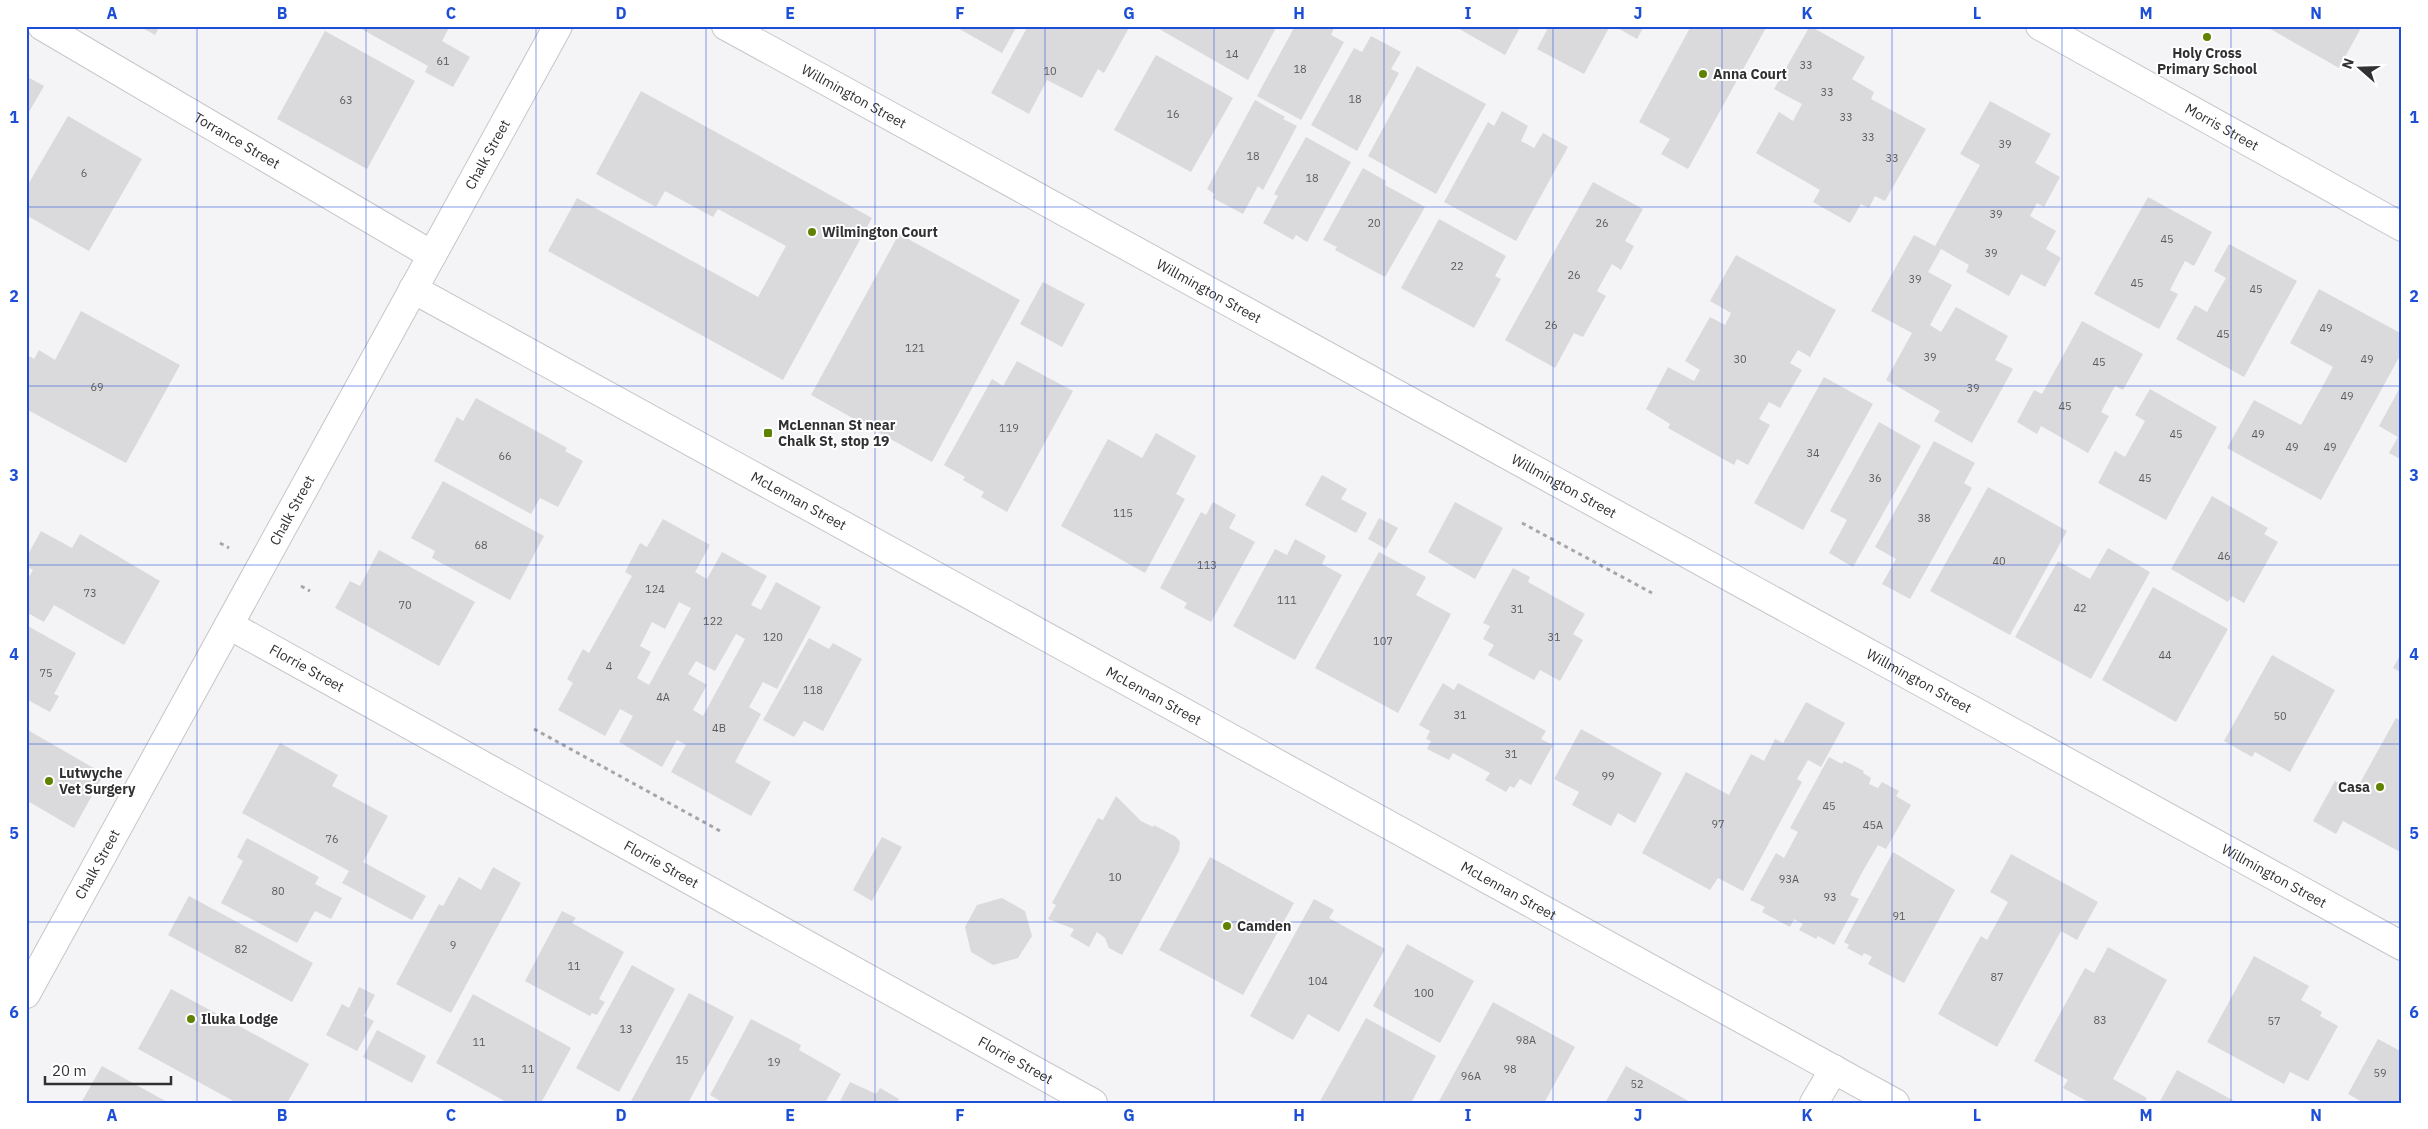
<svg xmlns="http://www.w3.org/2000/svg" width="2428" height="1129" font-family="'IBM Plex Sans',sans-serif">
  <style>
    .building { fill: #dad9dc; fill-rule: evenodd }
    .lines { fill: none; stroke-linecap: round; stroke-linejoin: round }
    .minor-casing { stroke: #c6c5c8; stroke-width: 30 }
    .tertiary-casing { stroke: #c6c5c8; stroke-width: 30 }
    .path { stroke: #a6a5a8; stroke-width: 3; stroke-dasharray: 4 4; stroke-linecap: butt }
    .minor { stroke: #fff; stroke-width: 28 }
    .tertiary { stroke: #fff; stroke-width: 28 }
    .grid { fill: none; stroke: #1d4ed8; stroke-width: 1; stroke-opacity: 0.55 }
    .poi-dot { fill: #5f8300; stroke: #fff; stroke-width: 2 }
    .labels { text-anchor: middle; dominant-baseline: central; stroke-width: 4; stroke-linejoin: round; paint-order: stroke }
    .number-label { font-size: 11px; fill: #5b5a5c }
    .poi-label { font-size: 14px; font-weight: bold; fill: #313032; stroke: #fff; text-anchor: start }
    .street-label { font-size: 14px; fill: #313032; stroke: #fff }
    .neatline { fill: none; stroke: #1d4ed8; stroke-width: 2 }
    .grid-label { font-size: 16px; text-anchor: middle; font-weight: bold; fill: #1d4ed8 }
  </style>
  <rect width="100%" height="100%" fill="#f4f3f6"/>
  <g class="building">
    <polygon points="139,26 160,26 155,35"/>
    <polygon points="356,26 450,26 442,41 470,57 453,87 425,72 428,66"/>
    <polygon points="954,26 1017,26 1002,53"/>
    <polygon points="1028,26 1130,26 1104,73 1098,69 1082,98 1047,80 1029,114 991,93"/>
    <polygon points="1154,26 1277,26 1248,80"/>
    <polygon points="1295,26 1335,26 1331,35 1344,42 1301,120 1257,96"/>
    <polygon points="1454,26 1521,26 1505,55"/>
    <polygon points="1549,26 1610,26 1584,74 1537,49"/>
    <polygon points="1614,26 1644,26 1637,39"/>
    <polygon points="1691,26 1767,26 1688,169 1661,154 1670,139 1639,122"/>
    <polygon points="1810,26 1865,57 1852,79 1874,92 1871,99 1926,129 1885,201 1875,196 1869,208 1861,204 1850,223 1813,202 1820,190 1756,153 1779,112 1793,121 1802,104 1774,89"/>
    <polygon points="2265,26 2362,26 2339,68"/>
    <polygon points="325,31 415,81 367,169 277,119"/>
    <polygon points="1371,36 1401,52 1391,69 1399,73 1357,151 1311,125 1354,48 1362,52"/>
    <polygon points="1156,55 1233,98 1191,172 1114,130"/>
    <polygon points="1417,66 1486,104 1436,194 1368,156"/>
    <polygon points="26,76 44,86 26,117"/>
    <polygon points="641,91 872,218 783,380 548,251 577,198 758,297 786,246 718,209 713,217 665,191 656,207 596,174"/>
    <polygon points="1255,100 1285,117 1283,119 1297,126 1263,190 1258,186 1243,214 1213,198 1215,194 1207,189"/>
    <polygon points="1990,101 2051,134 2035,163 2060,177 2044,207 2037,203 2030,216 2056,231 2046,249 2061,258 2045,287 2021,274 2009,296 1966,272 1969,265 1941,249 1928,272 1952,285 1930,325 1941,332 1956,307 2008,336 1995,360 2013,369 1972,443 1934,421 1940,411 1886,380 1912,333 1871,311 1914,235 1935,246 1980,165 1960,154"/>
    <polygon points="1502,111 1528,126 1521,141 1534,148 1543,133 1568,147 1516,241 1444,202 1488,122 1494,126"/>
    <polygon points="68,116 142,159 89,251 26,215 26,188"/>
    <polygon points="1306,137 1351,162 1307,242 1296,235 1293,240 1263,223 1278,196 1274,194"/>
    <polygon points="1363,168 1386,181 1385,185 1425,207 1385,277 1335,250 1337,247 1323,240"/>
    <polygon points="1593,182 1643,209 1625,241 1634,246 1621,270 1612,264 1597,291 1606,296 1583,337 1574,333 1555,368 1505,340"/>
    <polygon points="2148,197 2212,232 2194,266 2185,261 2177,276 2170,290 2178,294 2159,329 2094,294"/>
    <polygon points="1439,219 1506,256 1495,276 1501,279 1474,328 1401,288"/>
    <polygon points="899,234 1020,300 932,462 811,395"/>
    <polygon points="2229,244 2297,281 2244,377 2176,339 2195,305 2207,312 2215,297 2226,278 2214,271"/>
    <polygon points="1736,255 1836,310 1810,357 1798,350 1790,363 1802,370 1780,408 1769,402 1759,419 1770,425 1748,465 1737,459 1734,465 1668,428 1670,424 1646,409 1668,367 1694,381 1700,370 1685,361 1710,317 1725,325 1731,313 1710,301"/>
    <polygon points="1043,282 1085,304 1062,347 1020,324"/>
    <polygon points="2319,289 2402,334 2402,352 2321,500 2227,448 2254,400 2301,425 2315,400 2333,367 2290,343"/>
    <polygon points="81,311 180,365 126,463 26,409 26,354 34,359 39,350 55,360"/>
    <polygon points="2082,321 2143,354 2123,390 2115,386 2101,412 2109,416 2088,453 2041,426 2037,434 2017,422 2034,390 2042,394"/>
    <polygon points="1017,361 1073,391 1007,512 981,497 984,492 963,480 965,477 944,465 992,379 1003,386"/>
    <polygon points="1824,377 1873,404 1803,530 1754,503"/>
    <polygon points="2402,384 2402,460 2389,453 2398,437 2379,426"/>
    <polygon points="2150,389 2217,427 2166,520 2098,483 2115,451 2125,457 2145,421 2135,415"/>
    <polygon points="476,398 567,448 565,451 583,461 558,507 540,498 531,514 434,461 457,417 463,421"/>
    <polygon points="1879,422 1921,446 1853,567 1829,553 1847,520 1830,511"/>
    <polygon points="1156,433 1196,456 1176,494 1185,499 1145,573 1061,526 1108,439 1142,458"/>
    <polygon points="1934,441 1975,463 1964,483 1972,488 1910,599 1882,584 1896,559 1875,547"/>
    <polygon points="1322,475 1347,489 1341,499 1367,513 1356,533 1305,505"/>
    <polygon points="443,481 544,536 510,600 432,558 435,551 411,538"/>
    <polygon points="1988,487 2067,531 2010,635 1930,591"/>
    <polygon points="2212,496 2268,528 2264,534 2278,542 2244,603 2232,596 2228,602 2171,569"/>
    <polygon points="1213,502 1236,515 1229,528 1255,542 1211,622 1184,608 1187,603 1160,588 1201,512 1206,515"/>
    <polygon points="1455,502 1503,528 1475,579 1428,552"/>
    <polygon points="1379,518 1398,528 1386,549 1368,539"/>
    <path d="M663 519 710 545 695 572 707 579 722 552 767 576 751 605 761 610 776 582 821 607 777 689 763 682 749 707 761 714 735 762 771 782 751 816 671 772 686 745 677 740 662 767 619 742 633 716 620 709 605 736 558 710 573 683 567 679 583 649 589 653 632 576 625 572 640 543 647 547ZM679 602 691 608 649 685 637 678 651 652 640 646 652 622 665 629ZM736 634 745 639 703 716 693 710 707 685 688 674 696 661 715 671Z"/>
    <polygon points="41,531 72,548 80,534 160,581 124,645 54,605 44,622 26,612 26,582 33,570 26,566 26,558"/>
    <polygon points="1295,539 1326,556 1322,564 1342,575 1295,660 1233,626 1275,549 1287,555"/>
    <polygon points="2108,548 2150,572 2091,679 2015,637 2058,561 2090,579"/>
    <polygon points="379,550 475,602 439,666 335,608 350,581 360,586"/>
    <polygon points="1379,552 1426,577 1416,595 1451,614 1398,713 1315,668"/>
    <polygon points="1513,568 1530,577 1528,582 1585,614 1573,634 1583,640 1560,681 1540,670 1534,680 1488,655 1494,645 1483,639 1490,626 1483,623"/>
    <polygon points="2153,587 2228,629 2176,722 2102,680"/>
    <polygon points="26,625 76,653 54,694 59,696 50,712 26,699"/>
    <polygon points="809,638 829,649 833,643 862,659 823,731 804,721 794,737 763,720"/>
    <polygon points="2402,652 2402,673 2393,668"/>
    <polygon points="2272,655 2335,690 2290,772 2255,752 2252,757 2224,741"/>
    <polygon points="1443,683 1454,690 1458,683 1546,731 1541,739 1553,745 1531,785 1520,779 1514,788 1510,786 1506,792 1485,780 1490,773 1453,753 1449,760 1427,749 1431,741 1426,739 1430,731 1419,725"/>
    <polygon points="1806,702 1845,723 1821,767 1808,760 1797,779 1802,782 1743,891 1718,878 1710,890 1642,853 1686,772 1729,795 1751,754 1764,761 1775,739 1783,743"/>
    <polygon points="2396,718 2402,722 2402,853 2343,821 2336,834 2313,821 2335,781 2355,792"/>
    <polygon points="26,729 104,774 74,828 26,800"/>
    <polygon points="1581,729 1662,773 1635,823 1618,813 1611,826 1572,805 1579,792 1554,779"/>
    <polygon points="280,743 338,775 332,786 388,816 363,862 426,896 412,920 342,883 349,871 242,813"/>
    <polygon points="1829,757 1842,764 1844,761 1864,771 1863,773 1871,778 1869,784 1878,788 1882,782 1899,791 1896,796 1911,805 1886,849 1878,845 1864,869 1850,895 1859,899 1834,945 1818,936 1816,939 1799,930 1803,924 1794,919 1790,927 1762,912 1765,907 1750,900 1776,853 1784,858 1798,832 1790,828"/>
    <polygon points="1116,796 1141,821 1153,827 1154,825 1176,837 1180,842 1179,851 1122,955 1109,948 1105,938 1097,932 1089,947 1070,936 1074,929 1048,919 1056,905 1052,903 1098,818 1103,820"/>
    <polygon points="882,837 902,847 872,901 853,890"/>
    <polygon points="247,838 319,877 315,884 342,898 331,919 315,911 297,943 221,903 243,861 237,857"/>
    <polygon points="1893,852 1955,890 1904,983 1868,964 1872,957 1864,953 1862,956 1847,948 1849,945 1844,942"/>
    <polygon points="2011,854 2098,902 2077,940 2061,931 1997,1047 1938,1014 1981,936 1987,940 2008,902 1990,892"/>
    <polygon points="1210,857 1294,903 1243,995 1159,950"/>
    <polygon points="493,867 521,883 451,1013 396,984 439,904 443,906 459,877 481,890"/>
    <polygon points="189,896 313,963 292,1002 168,935"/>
    <polygon points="1002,898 1025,911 1032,936 1018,958 993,965 971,952 965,927 977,905"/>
    <polygon points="1314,899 1334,910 1329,918 1385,949 1339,1032 1308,1014 1293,1040 1250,1016"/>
    <polygon points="562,911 576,918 572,923 624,952 599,999 605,1002 597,1015 592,1013 590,1016 525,981"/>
    <polygon points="1407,944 1474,981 1440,1043 1373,1006"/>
    <polygon points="2108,947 2167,980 2113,1079 2147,1098 2144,1103 2090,1103 2063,1088 2068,1080 2034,1061 2085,968 2094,973"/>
    <polygon points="2254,956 2309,986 2301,1000 2322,1012 2320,1016 2338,1026 2308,1081 2290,1072 2284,1084 2207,1042"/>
    <polygon points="632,965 675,989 619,1092 576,1068"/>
    <polygon points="359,987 375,995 364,1016 374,1021 357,1051 326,1035 342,1004 349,1008"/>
    <polygon points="171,989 309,1064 287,1103 237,1103 138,1049"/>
    <polygon points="689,993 734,1017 688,1103 630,1103"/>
    <polygon points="473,994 571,1048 541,1103 508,1103 436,1063"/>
    <polygon points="1493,1002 1575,1047 1544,1103 1438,1103"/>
    <polygon points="1366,1018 1436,1056 1411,1103 1319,1103"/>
    <polygon points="751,1019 801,1045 799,1050 841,1074 825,1103 724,1103 710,1095"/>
    <polygon points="377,1030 426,1056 412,1083 363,1057"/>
    <polygon points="2378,1039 2402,1052 2402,1103 2364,1103 2348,1094"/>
    <polygon points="102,1066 169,1103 81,1103"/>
    <polygon points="1626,1066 1692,1103 1605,1103"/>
    <polygon points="2177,1070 2238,1103 2159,1103"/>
    <polygon points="850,1082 876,1094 880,1088 899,1099 897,1103 839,1103"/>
  </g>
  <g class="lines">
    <g class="minor-casing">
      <g id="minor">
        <path id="s1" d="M42 26 432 255"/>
        <path id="s2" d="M726 26 2402 946"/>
        <path id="s3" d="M2040 26 2402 227"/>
        <path id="s4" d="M229 625 1093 1103"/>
        <polyline points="1814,1103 1834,1069"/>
      </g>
    </g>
    <g class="tertiary-casing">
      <g id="tertiary">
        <path id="s5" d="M413 289 1895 1103"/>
        <path id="s6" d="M26 994 558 26"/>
      </g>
    </g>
    <g class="path">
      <polyline points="1522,523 1652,593"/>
      <polyline points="220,543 229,548"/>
      <polyline points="301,586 310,591"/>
      <polyline points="534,729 722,832"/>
    </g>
    <use href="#minor" class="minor"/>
    <use href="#tertiary" class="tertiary"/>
  </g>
  <path class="grid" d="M197 26V1103M366 26V1103M536 26V1103M706 26V1103M875 26V1103M1045 26V1103M1214 26V1103M1384 26V1103M1553 26V1103M1722 26V1103M1892 26V1103M2062 26V1103M2231 26V1103M26 207H2402M26 386H2402M26 565H2402M26 744H2402M26 922H2402"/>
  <g class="poi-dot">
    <circle cx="2207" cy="37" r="5"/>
    <circle cx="1703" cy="74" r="5"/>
    <circle cx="812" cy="232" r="5"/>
    <rect x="763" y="428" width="10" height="10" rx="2.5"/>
    <circle cx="49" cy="781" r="5"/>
    <circle cx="2380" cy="787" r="5"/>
    <circle cx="1227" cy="926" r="5"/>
    <circle cx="191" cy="1019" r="5"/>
  </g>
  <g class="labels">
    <g class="number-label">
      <text x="1232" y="54">14</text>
      <text x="443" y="61">61</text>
      <text x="1806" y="65">33</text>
      <text x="1300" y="69">18</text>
      <text x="1050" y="71">10</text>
      <text x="1827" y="92">33</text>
      <text x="1355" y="99">18</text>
      <text x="346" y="100">63</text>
      <text x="1173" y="114">16</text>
      <text x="1846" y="117">33</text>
      <text x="1868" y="137">33</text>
      <text x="2005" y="144">39</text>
      <text x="1253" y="156">18</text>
      <text x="1892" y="158">33</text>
      <text x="84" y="173">6</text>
      <text x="1312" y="178">18</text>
      <text x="1996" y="214">39</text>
      <text x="1374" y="223">20</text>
      <text x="1602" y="223">26</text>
      <text x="2167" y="239">45</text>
      <text x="1991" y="253">39</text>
      <text x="1457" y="266">22</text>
      <text x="1574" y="275">26</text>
      <text x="1915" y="279">39</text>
      <text x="2137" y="283">45</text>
      <text x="2256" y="289">45</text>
      <text x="1551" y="325">26</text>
      <text x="2326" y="328">49</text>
      <text x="2223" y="334">45</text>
      <text x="915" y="348">121</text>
      <text x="1930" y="357">39</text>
      <text x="1740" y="359">30</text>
      <text x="2367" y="359">49</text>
      <text x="2099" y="362">45</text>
      <text x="97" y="387">69</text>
      <text x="1973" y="388">39</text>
      <text x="2347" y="396">49</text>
      <text x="2065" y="406">45</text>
      <text x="1009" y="428">119</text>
      <text x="2176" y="434">45</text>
      <text x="2258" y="434">49</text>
      <text x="2292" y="447">49</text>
      <text x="2330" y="447">49</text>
      <text x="1813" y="453">34</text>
      <text x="505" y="456">66</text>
      <text x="1875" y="478">36</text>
      <text x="2145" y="478">45</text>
      <text x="1123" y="513">115</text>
      <text x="1924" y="518">38</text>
      <text x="481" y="545">68</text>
      <text x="2224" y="556">46</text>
      <text x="1999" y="561">40</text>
      <text x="1207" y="565">113</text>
      <text x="655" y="589">124</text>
      <text x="90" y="593">73</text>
      <text x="1287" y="600">111</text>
      <text x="405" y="605">70</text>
      <text x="2080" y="608">42</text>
      <text x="1517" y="609">31</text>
      <text x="713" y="621">122</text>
      <text x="773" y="637">120</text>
      <text x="1554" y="637">31</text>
      <text x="1383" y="641">107</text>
      <text x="2165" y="655">44</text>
      <text x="609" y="666">4</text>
      <text x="46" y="673">75</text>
      <text x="813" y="690">118</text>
      <text x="663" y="697">4A</text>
      <text x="1460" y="715">31</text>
      <text x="2280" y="716">50</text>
      <text x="719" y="728">4B</text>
      <text x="1511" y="754">31</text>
      <text x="1608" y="776">99</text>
      <text x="1829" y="806">45</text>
      <text x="1718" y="824">97</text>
      <text x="1873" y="825">45A</text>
      <text x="332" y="839">76</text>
      <text x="1115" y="877">10</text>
      <text x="1789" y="879">93A</text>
      <text x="278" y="891">80</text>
      <text x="1830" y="897">93</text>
      <text x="1899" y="916">91</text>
      <text x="453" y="945">9</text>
      <text x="241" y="949">82</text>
      <text x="574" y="966">11</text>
      <text x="1997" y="977">87</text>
      <text x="1318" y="981">104</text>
      <text x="1424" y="993">100</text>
      <text x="2100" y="1020">83</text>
      <text x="2274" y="1021">57</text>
      <text x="626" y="1029">13</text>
      <text x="1526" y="1040">98A</text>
      <text x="479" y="1042">11</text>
      <text x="682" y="1060">15</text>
      <text x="774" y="1062">19</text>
      <text x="528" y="1069">11</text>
      <text x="1510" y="1069">98</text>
      <text x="2380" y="1073">59</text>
      <text x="1471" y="1076">96A</text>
      <text x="1637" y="1084">52</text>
    </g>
    <g class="poi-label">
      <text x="2207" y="53" text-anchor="middle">Holy Cross<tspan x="2207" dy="16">Primary School</tspan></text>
      <text x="1713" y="74">Anna Court</text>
      <text x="822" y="232">Wilmington Court</text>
      <text x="778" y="425">McLennan St near<tspan x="778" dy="16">Chalk St, stop 19</tspan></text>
      <text x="59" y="773">Lutwyche<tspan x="59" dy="16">Vet Surgery</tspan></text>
      <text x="2370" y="787" text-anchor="end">Casa</text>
      <text x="1237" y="926">Camden</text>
      <text x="201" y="1019">Iluka Lodge</text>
    </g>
    <g class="street-label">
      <text stroke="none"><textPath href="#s2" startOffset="146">Willmington Street</textPath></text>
      <text stroke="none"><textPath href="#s3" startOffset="208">Morris Street</textPath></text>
      <text stroke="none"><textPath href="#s1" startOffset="226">Torrance Street</textPath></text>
      <text stroke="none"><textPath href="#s6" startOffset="958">Chalk Street</textPath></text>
      <text stroke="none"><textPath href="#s2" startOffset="551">Willmington Street</textPath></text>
      <text stroke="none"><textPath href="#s2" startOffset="956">Willmington Street</textPath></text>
      <text stroke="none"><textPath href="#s5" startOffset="440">McLennan Street</textPath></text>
      <text stroke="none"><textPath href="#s6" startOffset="552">Chalk Street</textPath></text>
      <text stroke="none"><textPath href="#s4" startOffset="89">Florrie Street</textPath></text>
      <text stroke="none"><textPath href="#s2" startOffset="1361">Willmington Street</textPath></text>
      <text stroke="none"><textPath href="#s5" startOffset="845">McLennan Street</textPath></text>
      <text stroke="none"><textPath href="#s4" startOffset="494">Florrie Street</textPath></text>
      <text stroke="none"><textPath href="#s6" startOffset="148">Chalk Street</textPath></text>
      <text stroke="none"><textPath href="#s2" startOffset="1766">Willmington Street</textPath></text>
      <text stroke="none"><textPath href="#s5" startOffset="1250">McLennan Street</textPath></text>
      <text stroke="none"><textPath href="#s4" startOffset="899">Florrie Street</textPath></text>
    </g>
  </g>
  <rect width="2428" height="1129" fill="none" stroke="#ffffff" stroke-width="55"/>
  <g transform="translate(2360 68) rotate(290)" stroke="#ffffff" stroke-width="4" paint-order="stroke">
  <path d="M0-4L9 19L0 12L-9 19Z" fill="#313032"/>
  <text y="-8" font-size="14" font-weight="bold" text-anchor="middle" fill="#313032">N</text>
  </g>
  <path d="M45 1076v8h126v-8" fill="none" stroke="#313032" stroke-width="2.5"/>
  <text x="52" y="1076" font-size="15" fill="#313032" stroke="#ffffff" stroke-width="4" paint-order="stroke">20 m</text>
  <rect x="28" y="28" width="2372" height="1074" class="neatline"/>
  <g class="grid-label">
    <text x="112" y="19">A</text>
    <text x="282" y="19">B</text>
    <text x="451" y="19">C</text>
    <text x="621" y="19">D</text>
    <text x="790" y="19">E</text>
    <text x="960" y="19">F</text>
    <text x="1129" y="19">G</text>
    <text x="1299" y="19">H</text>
    <text x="1468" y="19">I</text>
    <text x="1638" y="19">J</text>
    <text x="1807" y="19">K</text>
    <text x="1977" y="19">L</text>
    <text x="2146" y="19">M</text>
    <text x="2316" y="19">N</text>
    <text x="14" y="123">1</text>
    <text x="2414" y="123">1</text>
    <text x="14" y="302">2</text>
    <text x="2414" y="302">2</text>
    <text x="14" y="481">3</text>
    <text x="2414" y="481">3</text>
    <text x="14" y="660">4</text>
    <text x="2414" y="660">4</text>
    <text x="14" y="839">5</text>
    <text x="2414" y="839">5</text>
    <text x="14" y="1018">6</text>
    <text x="2414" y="1018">6</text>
    <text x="112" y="1121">A</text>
    <text x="282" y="1121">B</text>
    <text x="451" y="1121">C</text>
    <text x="621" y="1121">D</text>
    <text x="790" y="1121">E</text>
    <text x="960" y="1121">F</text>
    <text x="1129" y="1121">G</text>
    <text x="1299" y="1121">H</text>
    <text x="1468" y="1121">I</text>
    <text x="1638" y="1121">J</text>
    <text x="1807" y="1121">K</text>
    <text x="1977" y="1121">L</text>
    <text x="2146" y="1121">M</text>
    <text x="2316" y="1121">N</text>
  </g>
</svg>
